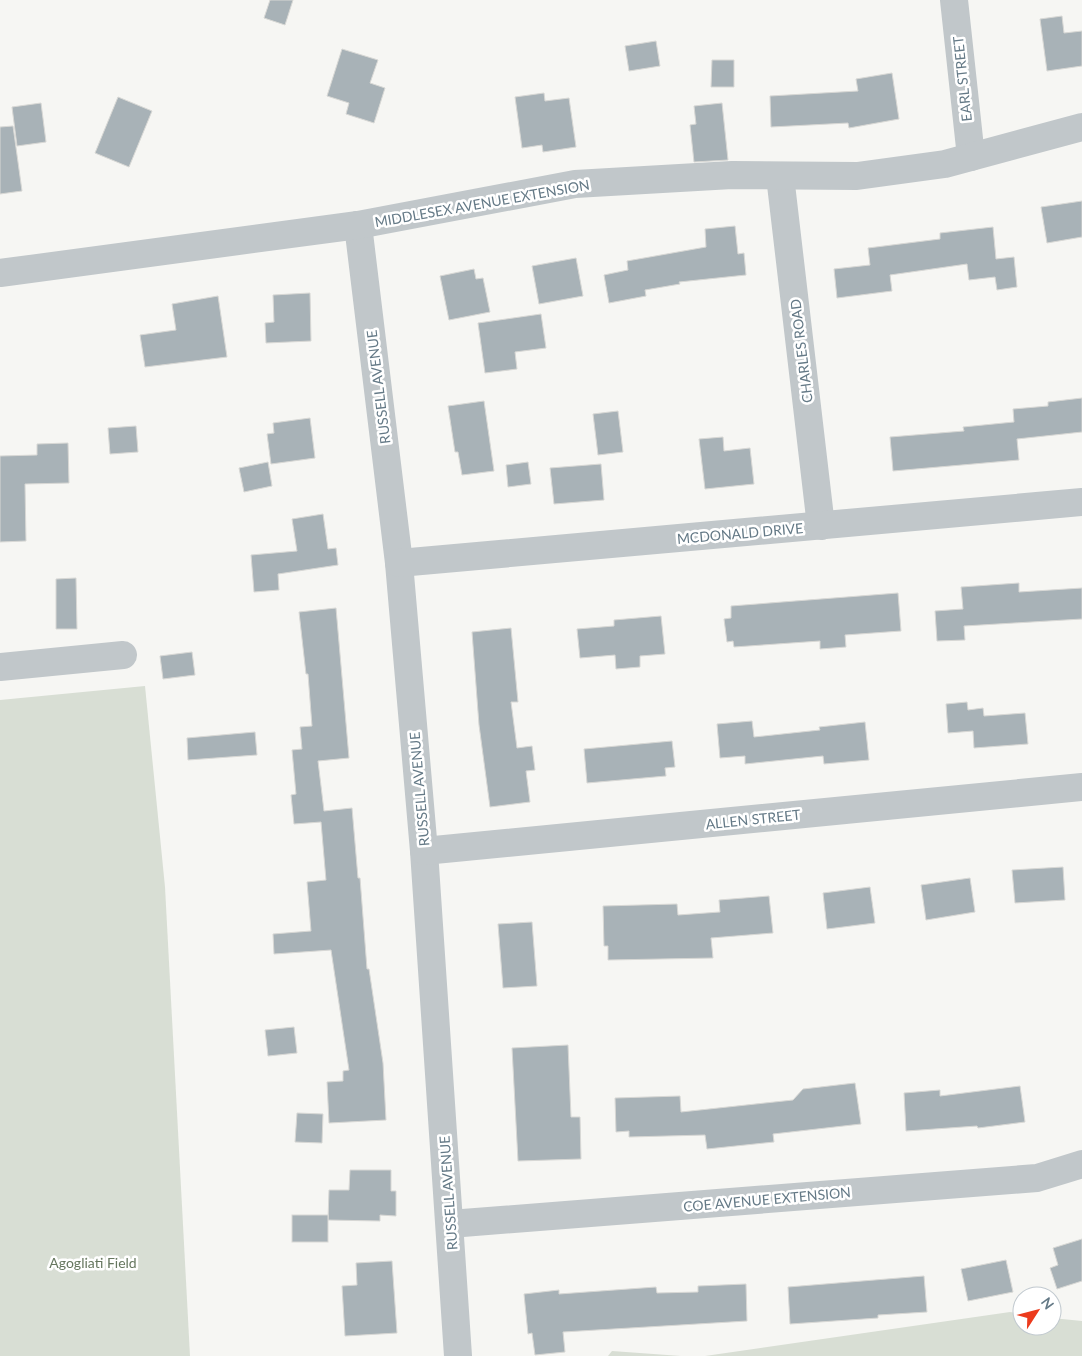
<svg xmlns="http://www.w3.org/2000/svg" width="1082" height="1356" font-family="Lato,sans-serif">
  <style>
    .green { fill: #d8ded4 }
    .building { fill: #a8b2b7; stroke: #d8d8d5 }
    .lines { fill: none; stroke-linecap: round; stroke-linejoin: round }
    .minor { stroke: #c1c7ca; stroke-width: 28 }
    .labels { text-anchor: middle; dominant-baseline: central; stroke-width: 5; stroke-linejoin: round; paint-order: stroke }
    .street-label { font-size: 14px; fill: #647986; stroke: #fff }
    .park-label { font-size: 14px; fill: #66775f; stroke: #fff }
  </style>
  <rect width="100%" height="100%" fill="#f6f6f3"/>
  <g class="green">
    <polygon points="145,686 165,887 190,1356 0,1356 0,700"/>
    <polygon points="1010,1312 1022,1314 1022,1326 1052,1326 1052,1318 1082,1321 1082,1356 705,1356"/>
    <polygon points="612,1351 681,1356 608,1356"/>
  </g>
  <g class="building">
    <polygon points="270,0 293,0 285,25 264,18"/>
    <polygon points="1062,16 1064,33 1082,31 1082,66 1047,71 1040,19"/>
    <polygon points="656,41 660,66 629,71 625,46"/>
    <polygon points="342,49 378,60 370,83 385,88 374,123 346,114 349,103 327,96"/>
    <polygon points="712,60 734,60 734,87 711,87"/>
    <polygon points="892,73 899,119 849,128 848,123 771,127 770,96 858,91 856,79"/>
    <polygon points="544,93 545,101 569,98 576,147 543,152 542,145 522,148 515,97"/>
    <polygon points="118,97 152,111 129,167 95,153"/>
    <polygon points="41,103 46,142 17,146 12,107"/>
    <polygon points="722,103 728,160 694,162 690,125 696,124 694,106"/>
    <polygon points="13,126 22,191 0,194 0,127"/>
    <polygon points="1082,201 1082,237 1047,243 1041,207"/>
    <polygon points="735,226 738,254 744,253 746,275 679,282 680,284 645,290 646,296 609,303 604,275 628,270 627,261 706,247 705,229"/>
    <polygon points="993,227 996,259 1014,257 1017,287 997,290 995,277 969,280 967,264 890,275 892,291 837,298 834,269 870,265 868,248 940,239 940,233"/>
    <polygon points="576,258 583,296 539,304 532,266"/>
    <polygon points="474,269 476,279 483,278 490,312 449,320 440,276"/>
    <polygon points="310,293 311,341 266,343 265,323 274,322 273,295"/>
    <polygon points="218,296 227,357 145,367 140,335 176,330 172,304"/>
    <polygon points="541,314 546,348 515,352 517,369 485,373 478,323"/>
    <polygon points="1082,398 1082,432 1017,439 1019,460 893,471 890,437 964,431 963,427 1014,422 1013,409 1048,406 1048,402"/>
    <polygon points="484,401 494,471 462,475 458,452 455,452 448,406"/>
    <polygon points="618,411 623,452 598,455 593,414"/>
    <polygon points="310,418 315,458 271,464 267,434 274,433 273,423"/>
    <polygon points="136,426 138,452 110,454 108,428"/>
    <polygon points="723,437 724,451 750,448 754,484 705,489 699,439"/>
    <polygon points="68,443 69,483 25,484 26,541 0,542 0,456 37,455 37,444"/>
    <polygon points="268,462 272,486 244,492 239,468"/>
    <polygon points="528,462 531,484 508,487 506,465"/>
    <polygon points="601,464 604,500 554,504 550,468"/>
    <polygon points="323,514 328,549 336,548 338,565 278,574 279,590 254,592 251,555 297,551 292,519"/>
    <polygon points="76,578 77,629 56,629 56,579"/>
    <polygon points="1019,583 1019,592 1082,588 1082,619 964,626 965,640 937,641 935,611 963,609 961,587"/>
    <polygon points="898,593 901,631 845,635 846,647 820,649 820,641 734,647 733,641 727,642 724,619 731,618 731,606"/>
    <polygon points="336,608 349,758 318,761 324,811 352,808 358,878 360,878 367,969 369,969 383,1063 386,1120 329,1123 327,1082 343,1081 343,1071 349,1070 331,950 274,954 273,934 311,931 307,882 326,880 321,822 294,824 291,795 296,794 292,750 302,749 300,727 312,726 308,674 306,674 299,612"/>
    <polygon points="661,616 665,654 640,656 640,667 616,669 615,655 580,658 577,629 614,626 614,620"/>
    <polygon points="511,628 518,702 511,702 517,748 532,746 535,770 526,771 530,802 490,807 479,725 472,632"/>
    <polygon points="192,652 195,675 163,679 160,656"/>
    <polygon points="967,702 968,710 983,708 984,716 1025,713 1028,744 974,748 973,731 948,733 946,704"/>
    <polygon points="752,721 754,737 820,730 819,727 865,722 869,760 824,764 823,756 745,764 745,756 720,758 717,724"/>
    <polygon points="255,732 257,755 188,760 187,738"/>
    <polygon points="672,741 675,767 665,768 666,776 587,783 584,749"/>
    <polygon points="1063,867 1065,900 1015,903 1012,870"/>
    <polygon points="970,878 975,912 926,920 921,885"/>
    <polygon points="870,887 875,923 827,929 823,893"/>
    <polygon points="769,896 773,933 711,938 713,958 608,960 608,946 604,946 603,906 677,904 678,915 720,912 719,900"/>
    <polygon points="532,922 537,986 503,988 498,924"/>
    <polygon points="294,1027 297,1053 268,1056 265,1030"/>
    <polygon points="568,1045 571,1117 580,1117 581,1159 518,1161 512,1048"/>
    <polygon points="855,1083 861,1124 773,1134 774,1142 707,1149 705,1135 629,1137 629,1131 616,1132 615,1098 680,1096 681,1112 793,1100 803,1089"/>
    <polygon points="1020,1086 1025,1122 978,1128 977,1126 906,1131 904,1093 940,1090 940,1096"/>
    <polygon points="297,1113 323,1114 322,1143 295,1142"/>
    <polygon points="350,1170 391,1170 391,1191 396,1191 396,1216 380,1215 380,1221 328,1220 329,1190 349,1190"/>
    <rect x="292" y="1215" width="36" height="27"/>
    <polygon points="1082,1239 1082,1281 1057,1289 1050,1268 1058,1265 1053,1248"/>
    <polygon points="1006,1260 1013,1292 968,1301 961,1269"/>
    <polygon points="392,1261 397,1333 345,1336 342,1286 357,1285 356,1263"/>
    <polygon points="924,1276 927,1312 878,1315 878,1318 790,1324 788,1287"/>
    <polygon points="746,1284 747,1321 563,1332 565,1352 535,1355 532,1333 528,1334 524,1294 559,1290 559,1294 656,1287 657,1293 698,1292 698,1286"/>
  </g>
  <g class="lines">
    <g class="minor">
      <polyline points="954,0 971,157"/>
      <polyline points="780,176 821,526"/>
      <polyline points="358,225 399,563 424,851 458,1356"/>
      <polyline points="0,273 358,225 575,184 732,175 857,176 945,164 1082,127"/>
      <polyline points="399,563 1082,502"/>
      <polyline points="0,667 123,655"/>
      <polyline points="424,851 1082,787"/>
      <polyline points="450,1224 1037,1178 1082,1164"/>
    </g>
  </g>
  <g class="labels">
    <g class="street-label">
      <text transform="translate(962 79) rotate(-96)">EARL STREET</text>
      <text transform="translate(482 203) rotate(-10)">MIDDLESEX AVENUE EXTENSION</text>
      <text transform="translate(801 351) rotate(-97)">CHARLES ROAD</text>
      <text transform="translate(378 387) rotate(-97)">RUSSELL AVENUE</text>
      <text transform="translate(740 533) rotate(-5)">MCDONALD DRIVE</text>
      <text transform="translate(419 789) rotate(-95)">RUSSELL AVENUE</text>
      <text transform="translate(753 819) rotate(-6)">ALLEN STREET</text>
      <text transform="translate(448 1193) rotate(-94)">RUSSELL AVENUE</text>
      <text transform="translate(767 1199) rotate(-5)">COE AVENUE EXTENSION</text>
    </g>
    <g class="park-label">
      <text x="93" y="1262">Agogliati Field</text>
    </g>
  </g>
  <g transform="translate(1037 1311) rotate(54)"><circle r="24" fill="#ffffff" stroke="#c1c9cf"/>
  <path d="M0-4L9 19L0 12L-9 19Z" fill="#ec3b1d"/>
  <text y="-8" font-size="14" font-weight="bold" text-anchor="middle" fill="#647986">N</text>
  </g>
</svg>
